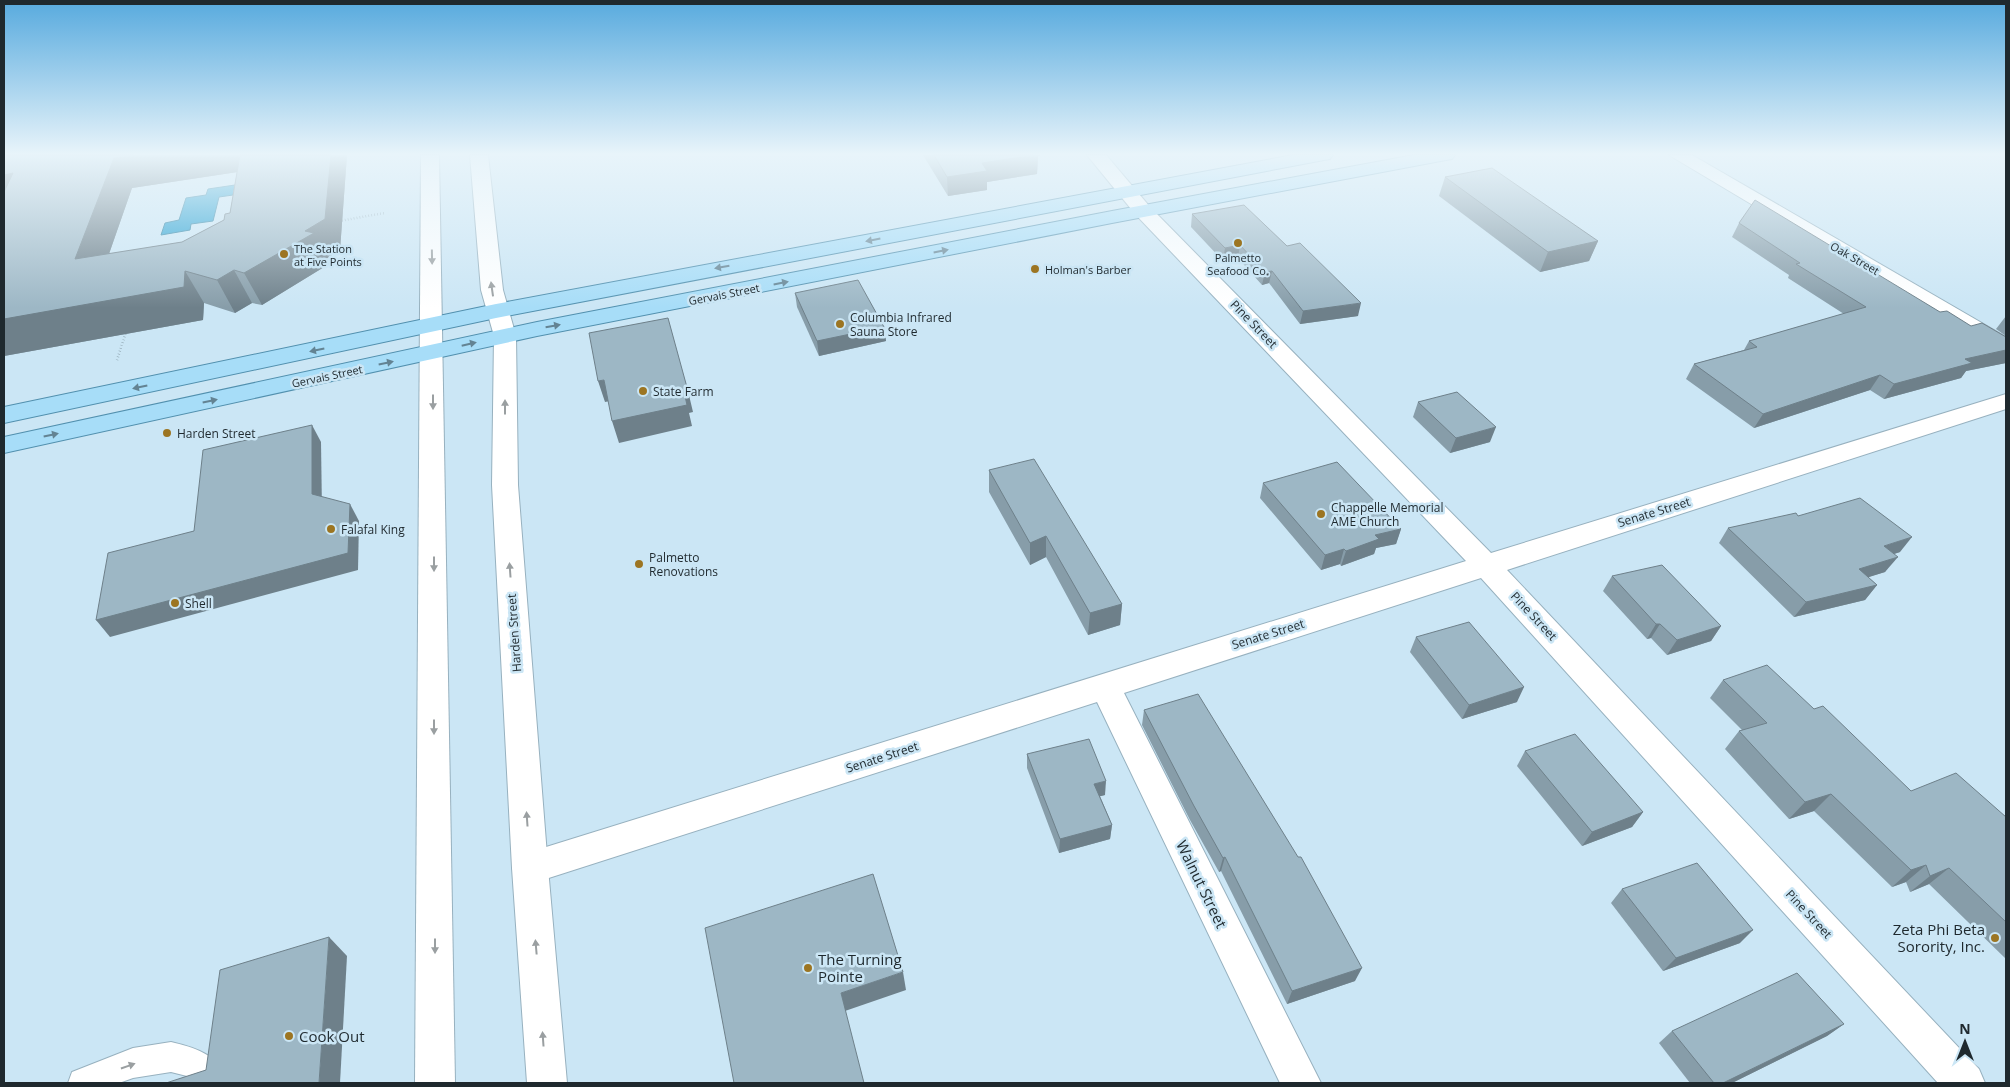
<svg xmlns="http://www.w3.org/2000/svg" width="2010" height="1087" font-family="'Open Sans',sans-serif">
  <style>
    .water { fill: #1d9ccf; stroke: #1e7a9f }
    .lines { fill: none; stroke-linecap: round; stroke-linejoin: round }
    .lane-casing { stroke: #97b1bf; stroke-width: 2 }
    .street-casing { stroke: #97b1bf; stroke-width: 2 }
    .secondary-casing { stroke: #97b1bf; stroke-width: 2 }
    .primary-casing { stroke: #5290ae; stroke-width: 2 }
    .path { stroke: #869aa5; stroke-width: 2.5; stroke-dasharray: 0.5 2.5; stroke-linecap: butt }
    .lane { fill: #fff; fill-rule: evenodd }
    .street { fill: #fff; fill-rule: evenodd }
    .secondary { fill: #fff; fill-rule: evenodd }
    .primary { fill: #a7ddf8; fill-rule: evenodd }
    .wall { fill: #879da9; fill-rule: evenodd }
    .shaded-wall { fill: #6e808a }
    .building { fill: #9db7c5; stroke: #6e808a }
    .oneway { fill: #638393 }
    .oneway2 { fill: #9a9fa1 }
    .poi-dot { fill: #9c7522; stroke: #cbe6f5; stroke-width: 2 }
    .labels { text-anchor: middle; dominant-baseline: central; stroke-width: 5; stroke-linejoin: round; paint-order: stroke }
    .far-poi-label { font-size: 11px; fill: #1f292e; stroke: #cbe6f5; text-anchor: start }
    .far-street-label { font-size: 11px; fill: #1f292e; stroke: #cbe6f5 }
    .poi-label { font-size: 12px; fill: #1f292e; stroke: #cbe6f5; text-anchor: start }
    .street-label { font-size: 12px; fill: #1f292e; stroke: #cbe6f5 }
    .near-street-label { font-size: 15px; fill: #1f292e; stroke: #cbe6f5 }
    .near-poi-label { font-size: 15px; fill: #1f292e; stroke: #cbe6f5; text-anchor: start }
  </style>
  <rect width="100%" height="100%" fill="#cbe6f5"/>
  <polygon class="water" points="235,185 233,195 219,197 213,221 191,224 190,230 161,235 165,223 179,220 186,198 206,195 208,189"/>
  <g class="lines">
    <g class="lane-casing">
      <path id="lane" d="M171 1042C192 1047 224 1055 224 1083H194L187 1076 171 1072 133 1078 119 1083H68L72 1072 133 1048Z"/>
    </g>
    <g class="street-casing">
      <g id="street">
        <polygon points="1087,155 1106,155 1150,207 1491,553 2006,394 2006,409 1507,570 1979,1069 1985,1083 1938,1083 1481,578 1124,693 1321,1083 1280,1083 1097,702 530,884 517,879 512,868 517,857 530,852 1466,561 1136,215"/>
        <polygon points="1669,155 1692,155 2006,337 2006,353 1998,351"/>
      </g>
    </g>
    <g class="secondary-casing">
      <g id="secondary">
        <polygon points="421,155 439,155 455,1083 415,1083"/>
        <polygon points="470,155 488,155 503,290 516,336 518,485 548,868 567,1083 527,1083 512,868 492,485 494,336 481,290"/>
      </g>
    </g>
    <g class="primary-casing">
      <g id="primary">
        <polygon points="1293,155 1333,155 1330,159 1324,160 496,318 4,423 4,407 496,304"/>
        <polygon points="1414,155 1455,155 1452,159 1446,160 1112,223 537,336 4,453 4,437 537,322 1112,211"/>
      </g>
    </g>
    <g class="path">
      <polyline points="339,221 385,213"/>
      <polyline points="117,360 126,332"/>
    </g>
    <use href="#lane" class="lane"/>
    <use href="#street" class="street"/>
    <use href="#secondary" class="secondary"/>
    <use href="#primary" class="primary"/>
  </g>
  <g class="wall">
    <path d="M4 155H347L340 250 326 259 329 264 262 305 252 303 235 313 204 303 203 320 4 356ZM237 172 230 213 224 220 182 242 109 254 132 188Z"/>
    <polygon points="923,155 1041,155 1038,156 1037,174 987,182 987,190 948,196"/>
    <polygon points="1445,177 1598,241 1589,261 1540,272 1439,196"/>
    <polygon points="1192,214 1358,316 1300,324 1269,283 1262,285 1238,258 1223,261 1191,227"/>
    <polygon points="1739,223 1971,326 2006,337 2006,363 1966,371 1961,378 1884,399 1870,390 1754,428 1686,379 1694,364 1744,350 1749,341 1844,314 1788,278 1789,275 1732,237"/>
    <polygon points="795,293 884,327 886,341 819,356 797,307"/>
    <polygon points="2006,316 2006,336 1996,329"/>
    <polygon points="1418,402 1490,442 1450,453 1413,417"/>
    <polygon points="989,470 1122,604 1120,625 1088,635 1046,557 1030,565 989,492"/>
    <polygon points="1263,483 1401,529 1396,544 1376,548 1374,554 1341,566 1340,564 1321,570 1260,498"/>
    <polygon points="1798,516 1900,552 1894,554 1885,572 1868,577 1877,585 1865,600 1794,617 1719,543 1728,528"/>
    <polygon points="1612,576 1721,626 1711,641 1667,655 1651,638 1647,639 1603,591"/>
    <polygon points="1416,637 1517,702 1462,719 1410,652"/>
    <polygon points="1723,680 1814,709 1911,791 2006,817 2006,959 1929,884 1910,892 1906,882 1892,887 1814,811 1789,819 1725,749 1739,731 1742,730 1710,698"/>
    <polygon points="1144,710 1355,981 1287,1004 1221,871 1219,872 1190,820 1142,725"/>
    <polygon points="1525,751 1643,812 1632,827 1582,846 1517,766"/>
    <polygon points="1027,754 1105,795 1100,796 1112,825 1110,839 1059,853 1027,768"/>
    <polygon points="1622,889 1740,943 1663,971 1611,903"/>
    <polygon points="1844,1024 1827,1036 1732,1083 1690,1083 1659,1043 1672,1031"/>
  </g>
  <g class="shaded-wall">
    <polygon points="134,155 252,155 258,169 132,188 96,291 75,259 114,158"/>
    <polygon points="331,155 347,155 340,250 326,259 329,264 262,305 244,273"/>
    <polygon points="1026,155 1041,155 1038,156 1037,174 987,182 987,190 948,196 947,177 982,163"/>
    <polygon points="13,173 4,208 4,175"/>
    <polygon points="1598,241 1589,261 1540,272 1548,252"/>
    <polygon points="1240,245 1238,258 1223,261 1225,248"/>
    <polygon points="234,270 252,303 235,313 217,280"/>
    <polygon points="185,271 204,303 203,320 4,356 4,319"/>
    <polygon points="1272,271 1269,283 1262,285 1265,272"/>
    <polygon points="1361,303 1358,316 1300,324 1303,311"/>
    <polygon points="884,327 886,341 819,356 817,341"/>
    <polygon points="2006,350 2006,363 1966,371 1961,378 1884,399 1894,384 1965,359"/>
    <polygon points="1880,375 1870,390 1754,428 1763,414"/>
    <polygon points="604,380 610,401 605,402 598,381"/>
    <polygon points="688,391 693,412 689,413 692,426 619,443 612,421 684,392"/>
    <polygon points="312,425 321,442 322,512 312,494"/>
    <polygon points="1496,427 1490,442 1450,453 1456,438"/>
    <polygon points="350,504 359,521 358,570 110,637 96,620"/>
    <polygon points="1401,529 1396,544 1376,548 1374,554 1341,566 1346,551 1375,535"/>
    <polygon points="1046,536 1046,557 1030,565 1030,543"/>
    <polygon points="1912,537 1900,552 1872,561 1884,546"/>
    <polygon points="1344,549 1340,564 1321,570 1325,555"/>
    <polygon points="1898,557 1885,572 1847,584 1859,569"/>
    <polygon points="1877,585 1865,600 1794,617 1806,602"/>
    <polygon points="1122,604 1120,625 1088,635 1090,613"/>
    <polygon points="1656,624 1660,624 1651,638 1647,639"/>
    <polygon points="1721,626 1711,641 1667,655 1677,640"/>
    <polygon points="1524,687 1517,702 1462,719 1469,705"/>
    <polygon points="1106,781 1105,795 1093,798 1094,784"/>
    <polygon points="1831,794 1814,811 1789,819 1805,802"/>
    <polygon points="1643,812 1632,827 1582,846 1592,832"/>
    <polygon points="1112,825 1110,839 1059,853 1060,839"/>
    <polygon points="1225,857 1221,871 1219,872 1223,858"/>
    <polygon points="1926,865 1906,882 1892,887 1911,870"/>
    <polygon points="1949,868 1929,884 1910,892 1930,876"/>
    <polygon points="1753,930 1740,943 1663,971 1676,958"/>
    <polygon points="329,937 347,956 340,1083 319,1083"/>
    <polygon points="1362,968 1355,981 1287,1004 1292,991"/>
    <polygon points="903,972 906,990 845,1011 841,993"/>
    <polygon points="1844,1024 1827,1036 1732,1083 1723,1083"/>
  </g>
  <g class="building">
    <polygon points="4,155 134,155 114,158 75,259 182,242 224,220 225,214 230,213 240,155 331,155 325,219 305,231 314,233 244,273 234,270 217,280 185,271 184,287 4,319 4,192 13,173 4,175"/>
    <polygon points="934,155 1034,155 982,163 987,171 947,177"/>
    <polygon points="1492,168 1598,241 1548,252 1445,177"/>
    <polygon points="1755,200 1940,312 1947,311 1971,326 1982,323 2006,337 2006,350 1965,359 1972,363 1894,384 1880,375 1763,414 1694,364 1757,347 1749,341 1866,307 1796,264 1800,263 1739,223"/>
    <polygon points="1244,205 1287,246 1300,243 1361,303 1303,311 1272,271 1265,272 1240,245 1225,248 1192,214"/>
    <polygon points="858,280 884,327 817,341 795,293"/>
    <polygon points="668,318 688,391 684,392 687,405 612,421 604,380 598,381 589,333"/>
    <polygon points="1457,392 1496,427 1456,438 1418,402"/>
    <polygon points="312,425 312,494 350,504 348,553 96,620 108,553 194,531 203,450"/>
    <polygon points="1034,459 1122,604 1090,613 1046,536 1030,543 989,470"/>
    <polygon points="1337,462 1401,529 1375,535 1379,539 1346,551 1344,549 1325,555 1263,483"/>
    <polygon points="1860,498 1912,537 1884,546 1898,557 1859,569 1877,585 1806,602 1728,528 1796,513 1798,516"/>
    <polygon points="1662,565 1721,626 1677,640 1660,624 1656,624 1612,576"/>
    <polygon points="1469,622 1524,687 1469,705 1416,637"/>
    <polygon points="1767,665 1814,709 1823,706 1911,791 1956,773 2006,817 2006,922 1949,868 1930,876 1926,865 1911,870 1831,794 1805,802 1739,731 1767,723 1723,680"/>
    <polygon points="1198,694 1298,857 1301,857 1362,968 1292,991 1225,857 1223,858 1194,806 1144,710"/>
    <polygon points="1575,734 1643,812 1592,832 1525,751"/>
    <polygon points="1089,739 1106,781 1094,784 1112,825 1060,839 1027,754"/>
    <polygon points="1697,863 1753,930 1676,958 1622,889"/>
    <polygon points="873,874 903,972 841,993 864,1083 734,1083 705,928"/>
    <polygon points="329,937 319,1083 166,1083 206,1070 220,970"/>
    <polygon points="1797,973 1844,1024 1723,1083 1714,1083 1672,1031"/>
  </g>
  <defs><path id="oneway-solid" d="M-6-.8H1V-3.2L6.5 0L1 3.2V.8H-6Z" transform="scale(1.25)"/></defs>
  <g class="oneway">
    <use href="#oneway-solid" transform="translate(873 240) rotate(169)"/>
    <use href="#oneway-solid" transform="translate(941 251) rotate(-11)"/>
    <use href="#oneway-solid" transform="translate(722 267) rotate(170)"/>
    <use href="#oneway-solid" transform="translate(781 283) rotate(-11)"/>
    <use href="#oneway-solid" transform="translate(553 326) rotate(-10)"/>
    <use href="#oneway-solid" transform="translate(469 344) rotate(-13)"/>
    <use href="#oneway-solid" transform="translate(317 350) rotate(168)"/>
    <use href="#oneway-solid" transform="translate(386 363) rotate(-12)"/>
    <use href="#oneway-solid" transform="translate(140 387) rotate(168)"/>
    <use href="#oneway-solid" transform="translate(210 401) rotate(-12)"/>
    <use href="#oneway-solid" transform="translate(51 435) rotate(-12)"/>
  </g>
  <g class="oneway2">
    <use href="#oneway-solid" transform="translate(432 257) rotate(89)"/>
    <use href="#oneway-solid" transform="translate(492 289) rotate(-98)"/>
    <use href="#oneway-solid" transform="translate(433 402) rotate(90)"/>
    <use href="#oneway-solid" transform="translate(505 407) rotate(-90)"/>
    <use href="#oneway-solid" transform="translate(434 564) rotate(90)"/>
    <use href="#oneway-solid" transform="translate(510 570) rotate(-94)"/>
    <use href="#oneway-solid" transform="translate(434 727) rotate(90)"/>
    <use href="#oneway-solid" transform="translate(527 819) rotate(-94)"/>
    <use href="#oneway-solid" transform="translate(435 946) rotate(90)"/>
    <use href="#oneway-solid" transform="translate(536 947) rotate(-95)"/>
    <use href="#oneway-solid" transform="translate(543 1039) rotate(-94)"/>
    <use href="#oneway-solid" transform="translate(128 1066) rotate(-19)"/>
  </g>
  <linearGradient id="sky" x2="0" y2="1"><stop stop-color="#57aade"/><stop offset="0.5" stop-color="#e8f4fa"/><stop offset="1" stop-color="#e8f4fa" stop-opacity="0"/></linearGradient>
  <rect width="2010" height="308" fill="url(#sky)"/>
  <g class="poi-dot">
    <circle cx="1238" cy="243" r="5"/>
    <circle cx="284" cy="254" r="5"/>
    <circle cx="1035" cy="269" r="5"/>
    <circle cx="840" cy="324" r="5"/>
    <circle cx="643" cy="391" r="5"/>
    <circle cx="167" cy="433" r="5"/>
    <circle cx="1321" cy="514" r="5"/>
    <circle cx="331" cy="529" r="5"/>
    <circle cx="639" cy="564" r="5"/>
    <circle cx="175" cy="603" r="5"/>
    <circle cx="1995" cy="938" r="5"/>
    <circle cx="808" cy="968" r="5"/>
    <circle cx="289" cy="1036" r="5"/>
  </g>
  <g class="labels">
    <g class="far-poi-label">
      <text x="294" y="248">The Station<tspan x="294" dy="13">at Five Points</tspan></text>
      <text x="1238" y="257" text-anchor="middle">Palmetto<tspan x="1238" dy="13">Seafood Co.</tspan></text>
      <text x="1045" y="269">Holman's Barber</text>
    </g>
    <g class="far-street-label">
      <text transform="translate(1855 258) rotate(30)">Oak Street</text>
      <text transform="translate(724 294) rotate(-11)">Gervais Street</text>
      <text transform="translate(327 376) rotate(-12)">Gervais Street</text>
    </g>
    <g class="poi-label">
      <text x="850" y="317">Columbia Infrared<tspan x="850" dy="14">Sauna Store</tspan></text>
      <text x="653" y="391">State Farm</text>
      <text x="177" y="433">Harden Street</text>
      <text x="1331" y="507">Chappelle Memorial<tspan x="1331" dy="14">AME Church</tspan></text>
      <text x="341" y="529">Falafal King</text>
      <text x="649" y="557">Palmetto<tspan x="649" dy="14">Renovations</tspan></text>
      <text x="185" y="603">Shell</text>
    </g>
    <g class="street-label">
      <text transform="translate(1254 324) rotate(46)">Pine Street</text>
      <text transform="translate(1654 512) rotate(-17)">Senate Street</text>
      <text transform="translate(1534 616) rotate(47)">Pine Street</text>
      <text transform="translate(514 633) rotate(-94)">Harden Street</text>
      <text transform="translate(1268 634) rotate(-17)">Senate Street</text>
      <text transform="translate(882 757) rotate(-18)">Senate Street</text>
      <text transform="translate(1809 914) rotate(47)">Pine Street</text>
    </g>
    <g class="near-street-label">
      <text transform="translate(1202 884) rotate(64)">Walnut Street</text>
    </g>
    <g class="near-poi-label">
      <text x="1985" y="929" text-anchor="end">Zeta Phi Beta<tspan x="1985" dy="17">Sorority, Inc.</tspan></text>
      <text x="818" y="959">The Turning<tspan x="818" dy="17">Pointe</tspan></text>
      <text x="299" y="1036">Cook Out</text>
    </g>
  </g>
  <rect width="2010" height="1087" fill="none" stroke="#1f292e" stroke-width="10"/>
  <g transform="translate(1965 1042)" stroke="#cbe6f5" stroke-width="4" paint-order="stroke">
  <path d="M0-4L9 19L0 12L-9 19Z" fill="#1f292e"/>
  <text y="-8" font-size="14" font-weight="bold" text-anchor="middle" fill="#1f292e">N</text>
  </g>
</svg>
